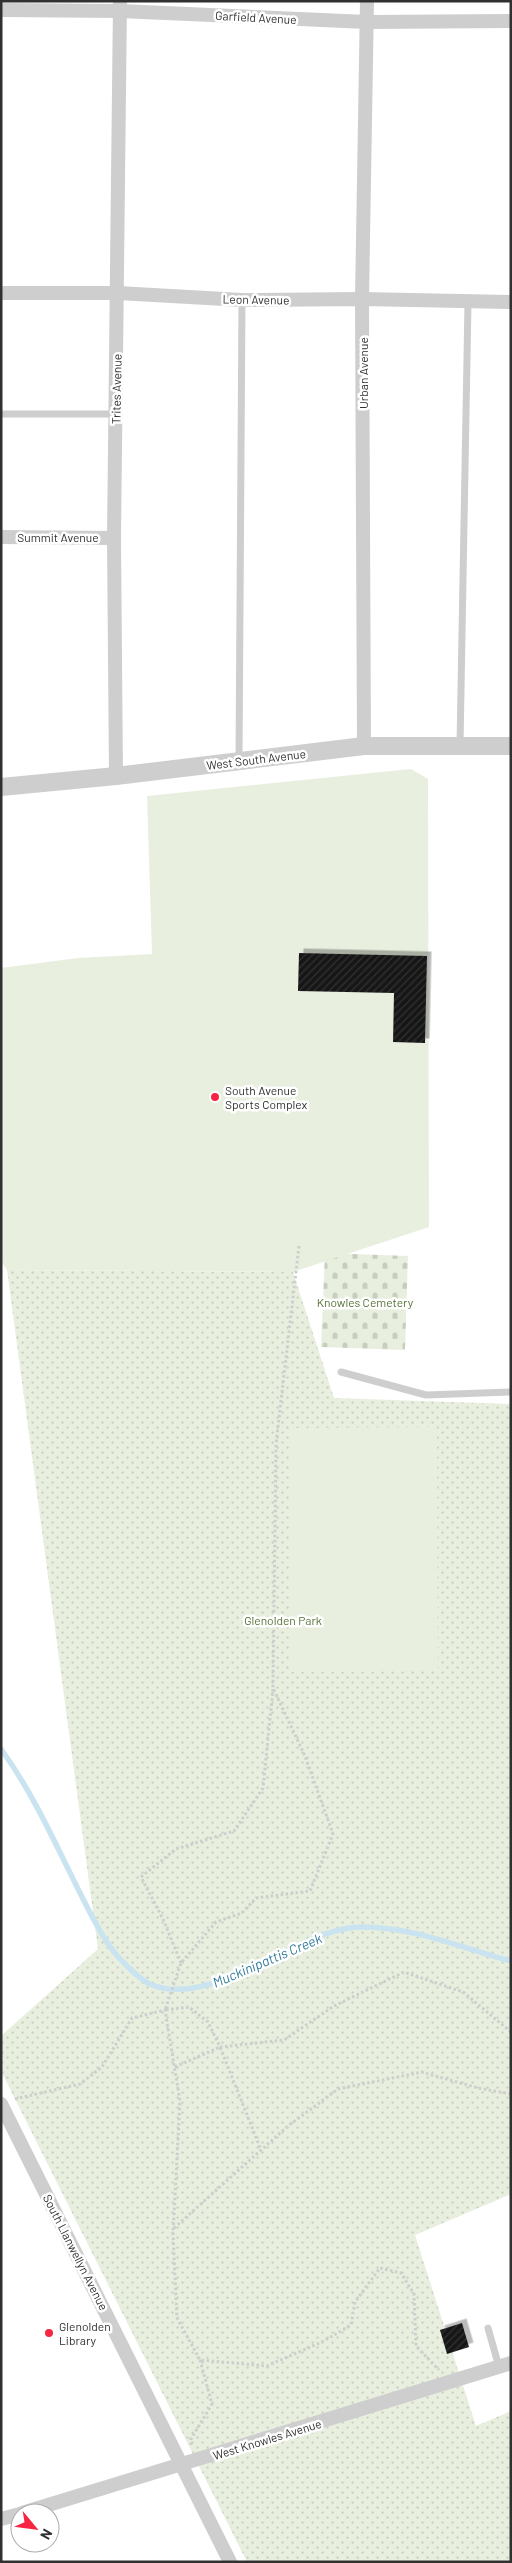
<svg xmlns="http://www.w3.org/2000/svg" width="512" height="2563" font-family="Barlow,sans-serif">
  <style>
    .cemetery { fill: url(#cemetery-stones) }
    .park { fill: url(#park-dots) }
    .pitch { fill: #e8efde }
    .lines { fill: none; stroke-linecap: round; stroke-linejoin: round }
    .stream { stroke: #c9e4f0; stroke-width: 5.5 }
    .building { fill: url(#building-hatch); filter: url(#shadow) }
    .path { stroke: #cecece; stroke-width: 3; stroke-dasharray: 2.5 2.5; stroke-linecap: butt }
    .service { stroke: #cecece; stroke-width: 7 }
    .minor { stroke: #cecece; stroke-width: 14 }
    .tertiary { stroke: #cecece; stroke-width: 18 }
    .poi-dot { fill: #f72442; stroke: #fff; stroke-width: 2 }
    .labels { text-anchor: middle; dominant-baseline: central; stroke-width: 5; stroke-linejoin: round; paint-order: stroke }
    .street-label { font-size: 12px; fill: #313131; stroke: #fff }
    .poi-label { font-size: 12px; fill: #313131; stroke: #fff; text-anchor: start }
    .park-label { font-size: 12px; fill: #587239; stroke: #fff }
    .water-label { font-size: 14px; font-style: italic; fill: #357c9d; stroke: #fff }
  </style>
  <defs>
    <pattern id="cemetery-stones" width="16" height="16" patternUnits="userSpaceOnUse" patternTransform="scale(1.25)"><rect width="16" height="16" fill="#e8efde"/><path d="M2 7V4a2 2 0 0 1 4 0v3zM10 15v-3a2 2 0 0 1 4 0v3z" fill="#c7cdbf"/></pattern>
    <pattern id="park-dots" width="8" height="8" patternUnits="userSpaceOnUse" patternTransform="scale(1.25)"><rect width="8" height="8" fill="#e8efde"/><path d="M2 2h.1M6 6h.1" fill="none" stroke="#c7cdbf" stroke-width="1.8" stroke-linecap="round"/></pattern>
    <pattern id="building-hatch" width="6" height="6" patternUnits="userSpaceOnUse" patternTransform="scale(1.25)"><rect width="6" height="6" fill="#181818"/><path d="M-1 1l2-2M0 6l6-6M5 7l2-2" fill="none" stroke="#313131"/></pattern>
    <filter id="shadow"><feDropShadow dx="4.5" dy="-4.5" stdDeviation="0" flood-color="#0004"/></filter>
  </defs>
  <rect width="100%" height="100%" fill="#fff"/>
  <polygon class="cemetery" points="325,1253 408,1256 405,1350 321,1347"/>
  <polygon class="park" points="7,1270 293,1272 334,1398 511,1404 511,2194 415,2235 476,2426 511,2411 511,2562 247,2562 1,2071 1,2036 98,1949"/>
  <g class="pitch">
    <polygon points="411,769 428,779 429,1227 293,1272 7,1270 1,1261 1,968 78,958 152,954 147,796"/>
    <polygon points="437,1427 438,1671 291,1672 290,1428"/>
  </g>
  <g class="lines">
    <path class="stream" d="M1 1749C33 1793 55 1843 79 1891 91 1914 104 1943 123 1962 130 1969 143 1982 152 1985 215 2009 298 1928 360 1927 411 1926 462 1948 511 1961"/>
  </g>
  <g class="building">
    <polygon points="299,953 427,956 425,1043 393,1042 394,993 298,991"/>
    <polygon points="462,2323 469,2347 447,2354 440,2330"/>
  </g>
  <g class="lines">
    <g class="path">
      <polyline points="299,1246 276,1444 273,1688 305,1756 333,1834 310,1891 256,1898 242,1913 216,1922 181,1963 165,2010 189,2007 208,2022 220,2047 284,2040 334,2006 404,1972 463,1992 511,2032"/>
      <polyline points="181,1963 163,1919 141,1877 176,1849 234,1831 263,1788 273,1689"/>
      <polyline points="175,2067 220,2047 261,2150"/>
      <polyline points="15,2099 80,2084 102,2067 132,2018 165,2010 180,2101 173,2234 177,2318 200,2360 267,2366 322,2342 351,2325 355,2302 380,2268 401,2273 414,2294 416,2346 439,2370"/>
      <polyline points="174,2228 288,2126 338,2089 422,2072 478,2088 511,2094"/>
      <polyline points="191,2445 191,2439 212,2404 200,2360"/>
    </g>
    <g class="service">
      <polyline points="1,414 116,414"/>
      <polyline points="460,746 468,302"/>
      <polyline points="239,761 242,300"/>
      <polyline points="341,1372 426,1395 511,1392"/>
      <polyline points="488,2328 499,2367"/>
    </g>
    <g class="minor">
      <polyline points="1,10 120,11 367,22 511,21"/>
      <polyline points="1,293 118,293 242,300 362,299 511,302"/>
      <polyline points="1,537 114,538"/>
      <polyline points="364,746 362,299 367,1"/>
      <polyline points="116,776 114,538 120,1"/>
      <polyline points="1,2104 230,2562"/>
      <polyline points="22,2513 511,2363"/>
      <polyline points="1,2519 20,2514"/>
    </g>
    <polyline class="tertiary" points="1,787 116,776 364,746 511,746"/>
  </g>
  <g class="poi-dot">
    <circle cx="215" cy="1097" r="5"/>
    <circle cx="49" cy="2333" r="5"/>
  </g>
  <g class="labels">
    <g class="street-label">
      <text transform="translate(256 17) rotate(3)">Garfield Avenue</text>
      <text transform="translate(256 299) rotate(1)">Leon Avenue</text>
      <text transform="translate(363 373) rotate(-90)">Urban Avenue</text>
      <text transform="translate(116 389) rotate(-89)">Trites Avenue</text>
      <text x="58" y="537">Summit Avenue</text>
      <text transform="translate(256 759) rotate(-7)">West South Avenue</text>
      <text transform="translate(76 2252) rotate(63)">South Llanwellyn Avenue</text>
      <text transform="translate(267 2439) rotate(-17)">West Knowles Avenue</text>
    </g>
    <g class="poi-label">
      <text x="225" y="1090">South Avenue<tspan x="225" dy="14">Sports Complex</tspan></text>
      <text x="59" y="2326">Glenolden<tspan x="59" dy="14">Library</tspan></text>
    </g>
    <g class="park-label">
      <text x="365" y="1302">Knowles Cemetery</text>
      <text x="283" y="1620">Glenolden Park</text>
    </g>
    <g class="water-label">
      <text transform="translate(267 1960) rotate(-23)">Muckinipattis Creek</text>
    </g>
  </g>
  <rect width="512" height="2563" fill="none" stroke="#313131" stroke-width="5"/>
  <g transform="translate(35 2528) rotate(119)"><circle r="24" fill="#ffffff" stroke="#adadad"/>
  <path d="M0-4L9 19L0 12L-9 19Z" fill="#f72442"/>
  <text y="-8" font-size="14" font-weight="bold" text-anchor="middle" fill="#313131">N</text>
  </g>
</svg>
